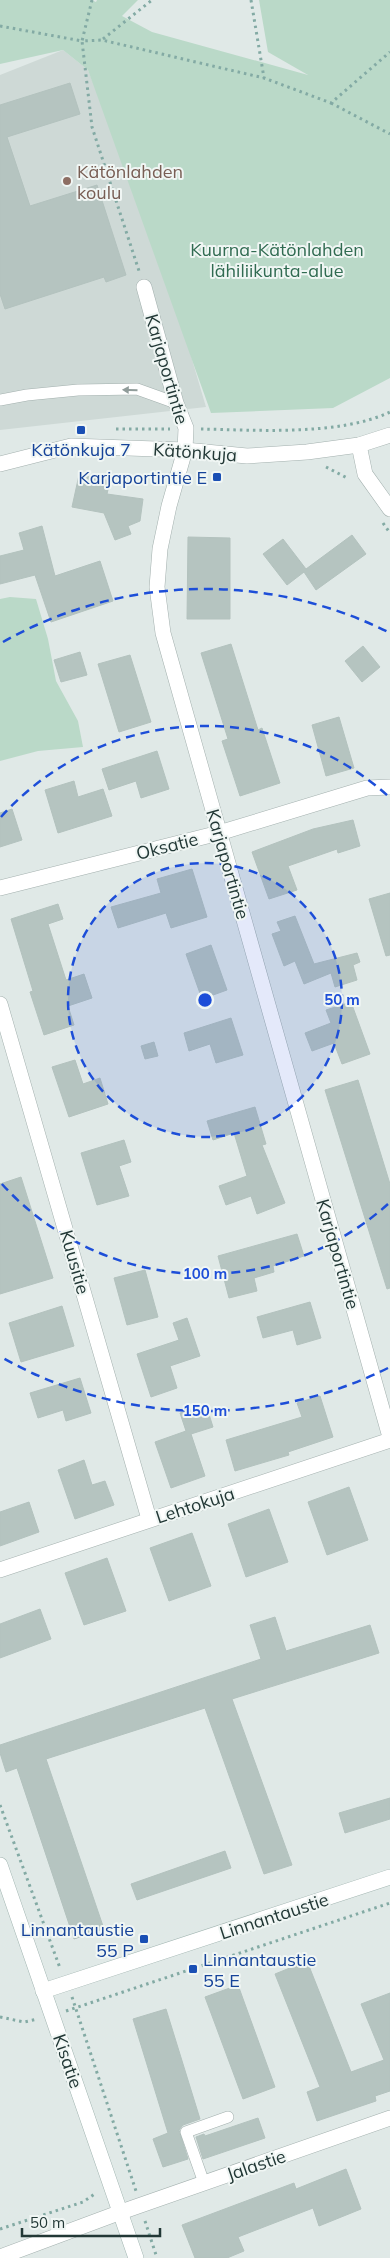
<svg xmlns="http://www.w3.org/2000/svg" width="390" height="2258" font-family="Mulish,sans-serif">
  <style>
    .built { fill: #ced9d6 }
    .green { fill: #bad9c8 }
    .building { fill: #b5c4c0; stroke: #b3c2be }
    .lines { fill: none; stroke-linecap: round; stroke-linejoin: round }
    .lane-casing { stroke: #a3b0ae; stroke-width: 12 }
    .street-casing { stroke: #a3b0ae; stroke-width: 16 }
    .secondary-casing { stroke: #a0b4b0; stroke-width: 16 }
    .path { stroke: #83aaa4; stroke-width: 3; stroke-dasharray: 2.5 4; stroke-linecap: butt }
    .lane { stroke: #fff; stroke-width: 11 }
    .street { stroke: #fff; stroke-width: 15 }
    .secondary { stroke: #fff; stroke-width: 15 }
    .oneway { fill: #909c9a }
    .ring { fill: none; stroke: #1d4ed8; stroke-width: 2.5; stroke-dasharray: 9 6 }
    .education-dot { fill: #8d6e63; stroke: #f0f6f4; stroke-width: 2 }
    .transit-dot { fill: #1a4fb4; stroke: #f0f6f4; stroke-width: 2 }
    .labels { text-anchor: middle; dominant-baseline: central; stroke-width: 4; stroke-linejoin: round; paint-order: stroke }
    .education-label { font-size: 18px; fill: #785e54; stroke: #f0f6f4; text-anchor: start }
    .park-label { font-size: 18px; fill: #306b51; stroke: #f0f6f4 }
    .street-label { font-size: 18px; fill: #223836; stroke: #f0f6f4 }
    .transit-label { font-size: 18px; fill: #164399; stroke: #f0f6f4; text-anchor: end }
    .centre { fill: #1d4ed8; stroke: #f0f6f4; stroke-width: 2.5 }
    .ring-label { font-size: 15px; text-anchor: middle; font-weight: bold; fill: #1d4ed8; stroke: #f0f6f4; stroke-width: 4; stroke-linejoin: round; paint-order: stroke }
  </style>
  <rect width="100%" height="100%" fill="#e0e9e7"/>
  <polygon class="built" points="63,50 88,70 158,244 206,407 0,430 0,75"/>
  <g class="green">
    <polygon points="0,0 91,0 96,2 97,0 138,0 122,16 152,32 308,75 268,52 259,0 390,0 390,378 333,408 211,413 88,70 63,50 0,64"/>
    <polygon points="10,597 36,599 48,639 56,681 78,721 83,747 38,751 0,761 0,599"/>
  </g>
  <g class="building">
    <polygon points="70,83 80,114 7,137 30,206 97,185 126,275 106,282 104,277 5,309 0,294 0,105"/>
    <polygon points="79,475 110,481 107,494 143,499 140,521 128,526 131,534 115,540 104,513 72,507"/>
    <polygon points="42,526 55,576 100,561 113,601 51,622 35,575 0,584 0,556 24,550 19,533"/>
    <polygon points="352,535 366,554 316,590 304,572 287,585 263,554 283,539 306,569"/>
    <polygon points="188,537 230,538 230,619 187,619"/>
    <polygon points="231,644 258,730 262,728 280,783 240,796 222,741 228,739 201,653"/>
    <polygon points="363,646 380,667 362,682 345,661"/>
    <polygon points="80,652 87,675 61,682 54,660"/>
    <polygon points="130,655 151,722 119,732 98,664"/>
    <polygon points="339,717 354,768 326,776 312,725"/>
    <polygon points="157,751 169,789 141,798 136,781 109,790 102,769"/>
    <polygon points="74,781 78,797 103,789 112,816 58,833 45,790"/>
    <polygon points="12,809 22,840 0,847 0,813"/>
    <polygon points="353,820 360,846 338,853 337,849 288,866 297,890 269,899 252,852 313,829"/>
    <polygon points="192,869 207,917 171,928 166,913 118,928 111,907 161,893 157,879"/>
    <polygon points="390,893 390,955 386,956 369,899"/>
    <polygon points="58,904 63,919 48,924 66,980 84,974 92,998 68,1006 74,1025 44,1035 30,992 33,991 11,919"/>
    <polygon points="295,916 314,964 357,953 360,962 353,965 357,980 335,987 331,973 304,984 295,961 284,966 272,934 281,931 277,922"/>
    <polygon points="211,945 227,990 202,999 186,954"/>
    <polygon points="351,1002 370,1054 342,1064 334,1043 312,1051 305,1033 331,1023 326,1010"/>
    <polygon points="231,1018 243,1055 216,1063 210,1044 189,1051 184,1033"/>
    <polygon points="154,1042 158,1056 145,1059 141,1046"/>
    <polygon points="75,1060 83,1084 100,1078 108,1104 69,1117 52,1067"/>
    <polygon points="358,1080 390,1184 390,1288 387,1289 325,1090"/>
    <polygon points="255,1107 266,1144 262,1145 285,1203 257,1214 251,1196 226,1205 219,1186 247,1176 234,1133 213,1140 207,1121"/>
    <polygon points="124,1140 131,1162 119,1166 129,1196 97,1205 81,1153"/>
    <polygon points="21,1177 53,1278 0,1294 0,1184"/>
    <polygon points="297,1234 304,1256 273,1266 274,1272 254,1278 257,1291 229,1298 218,1256"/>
    <polygon points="145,1270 158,1317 127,1325 114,1278"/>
    <polygon points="310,1302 321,1338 297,1345 293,1330 263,1338 257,1317"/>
    <polygon points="62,1306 74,1346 21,1362 9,1323"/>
    <polygon points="187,1318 200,1356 170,1366 177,1388 151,1397 137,1354 179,1340 173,1323"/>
    <polygon points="80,1378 91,1413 66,1421 63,1410 38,1418 30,1393"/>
    <polygon points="320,1396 333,1437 288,1452 289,1455 235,1471 226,1440 302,1417 297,1403"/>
    <polygon points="206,1405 213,1427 191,1434 205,1476 171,1488 155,1442 186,1431 180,1413"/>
    <polygon points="84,1460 92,1485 105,1481 114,1505 75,1519 58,1470"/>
    <polygon points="349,1487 368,1540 327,1555 308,1502"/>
    <polygon points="29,1502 39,1532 0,1546 0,1512"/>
    <polygon points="269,1509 288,1562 246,1577 228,1524"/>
    <polygon points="192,1533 211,1586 169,1601 150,1548"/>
    <polygon points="107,1558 126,1611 84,1625 65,1573"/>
    <polygon points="40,1609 51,1639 0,1658 0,1624"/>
    <polygon points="275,1617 286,1651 370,1625 379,1653 232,1699 292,1865 264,1874 205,1708 46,1759 104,1929 74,1939 17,1768 6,1772 0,1753 0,1745 261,1659 250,1625"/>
    <polygon points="390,1798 390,1819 345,1833 339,1813"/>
    <polygon points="225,1851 231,1868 137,1900 131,1884"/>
    <polygon points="307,1961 351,2072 384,2060 361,2004 390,1993 390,2091 375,2096 376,2101 317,2121 307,2092 320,2087 275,1974"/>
    <polygon points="238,1985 275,2087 243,2099 205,1997"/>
    <polygon points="166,2009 200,2119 183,2125 179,2130 188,2159 163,2167 153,2139 168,2133 133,2019"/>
    <polygon points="258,2118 265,2138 203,2159 196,2137 204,2134 205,2136"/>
    <polygon points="346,2169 361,2209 319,2226 313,2208 238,2237 244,2251 227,2258 195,2258 182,2225 294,2183 296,2189"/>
  </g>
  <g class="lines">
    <g class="lane-casing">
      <g id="lane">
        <polyline points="0,400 27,395 78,390 137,389 176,403"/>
        <polyline points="204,2183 186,2132 228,2117"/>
      </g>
    </g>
    <g class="street-casing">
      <g id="street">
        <polyline points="144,287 176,403 186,428 185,450 169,506 160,549 157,587 163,633 390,1437"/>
        <polyline points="359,445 365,474 390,509"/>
        <polyline points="0,464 71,446 185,450 247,456 307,452 359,445 390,435"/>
        <polyline points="0,888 219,833 367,788 390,787"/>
        <polyline points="0,1004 149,1519"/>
        <polyline points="0,1570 390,1440"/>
        <polyline points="0,2257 121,2212 390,2118"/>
      </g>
    </g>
    <g class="secondary-casing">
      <g id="secondary">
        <polyline points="0,1865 136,2258"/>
        <polyline points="43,1991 390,1877"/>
      </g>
    </g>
    <g class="path">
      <polyline points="92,0 82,41 102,40 264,78 331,103 390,52"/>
      <polyline points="251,0 264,78"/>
      <polyline points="0,26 82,41 92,127 140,274"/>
      <polyline points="103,39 152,0"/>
      <polyline points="331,103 390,134"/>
      <polyline points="116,429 170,429"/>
      <path d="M201 429C257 430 339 436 390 412"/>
      <polyline points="326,467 349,479"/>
      <polyline points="383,523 390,533"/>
      <polyline points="0,1805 60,1968"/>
      <polyline points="72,1997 136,2191"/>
      <polyline points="66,2011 390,1903"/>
      <polyline points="0,2017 24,2022 38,2019"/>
      <polyline points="145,2221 157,2258"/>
      <polyline points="0,2229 83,2202 96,2193"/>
    </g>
    <use href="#lane" class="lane"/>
    <use href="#street" class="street"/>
    <use href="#secondary" class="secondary"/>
  </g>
  <defs><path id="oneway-solid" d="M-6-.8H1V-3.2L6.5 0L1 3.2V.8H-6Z" transform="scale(1.25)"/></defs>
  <use class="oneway" href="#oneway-solid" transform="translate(130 390) rotate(-178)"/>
  <circle cx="205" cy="1000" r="137" fill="#1d4ed8" fill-opacity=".12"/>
  <g class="ring">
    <circle cx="205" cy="1000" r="137"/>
    <path d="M388 1204A274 274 0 0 1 1 1183M1 817A274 274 0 0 1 388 796"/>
    <path d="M388 1368A411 411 0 0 1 3 1358M3 642A411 411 0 0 1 388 632"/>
  </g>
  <circle class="education-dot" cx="67" cy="181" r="5"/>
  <g class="transit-dot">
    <rect x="76" y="425" width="10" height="10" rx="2.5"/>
    <rect x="212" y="472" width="10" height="10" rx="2.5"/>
    <rect x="139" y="1934" width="10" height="10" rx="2.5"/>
    <rect x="188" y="1964" width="10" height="10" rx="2.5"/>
  </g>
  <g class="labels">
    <g class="education-label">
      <text x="77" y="171">Kätönlahden<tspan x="77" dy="21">koulu</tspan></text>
    </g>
    <g class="park-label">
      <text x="277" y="249">Kuurna-Kätönlahden<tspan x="277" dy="21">lähiliikunta-alue</tspan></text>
    </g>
    <g class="street-label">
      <text transform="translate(167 369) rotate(74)">Karjaportintie</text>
      <text transform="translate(195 452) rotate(4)">Kätönkuja</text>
      <text transform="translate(167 846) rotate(-14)">Oksatie</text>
      <text transform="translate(228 864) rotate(74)">Karjaportintie</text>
      <text transform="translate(338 1254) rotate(74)">Karjaportintie</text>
      <text transform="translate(75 1262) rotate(74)">Kuusitie</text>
      <text transform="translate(195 1505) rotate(-18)">Lehtokuja</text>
      <text transform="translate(274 1916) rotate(-18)">Linnantaustie</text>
      <text transform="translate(68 2061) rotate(71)">Kisatie</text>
      <text transform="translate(256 2165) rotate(-19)">Jalastie</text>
    </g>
    <g class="transit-label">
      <text x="81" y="449" text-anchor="middle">Kätönkuja 7</text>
      <text x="207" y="477">Karjaportintie E</text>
      <text x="134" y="1929">Linnantaustie<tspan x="134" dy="21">55 P</tspan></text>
      <text x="203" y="1959" text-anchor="start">Linnantaustie<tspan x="203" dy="21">55 E</tspan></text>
    </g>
  </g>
  <circle cx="205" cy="1000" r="8" class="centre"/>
  <g class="ring-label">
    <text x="342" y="1005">50 m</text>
    <text x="205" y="1279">100 m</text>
    <text x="205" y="1416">150 m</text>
  </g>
  <path d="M22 2228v8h138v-8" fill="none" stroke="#223836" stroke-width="2.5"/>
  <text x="30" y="2228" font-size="15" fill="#223836" stroke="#f0f6f4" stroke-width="4" paint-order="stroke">50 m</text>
</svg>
